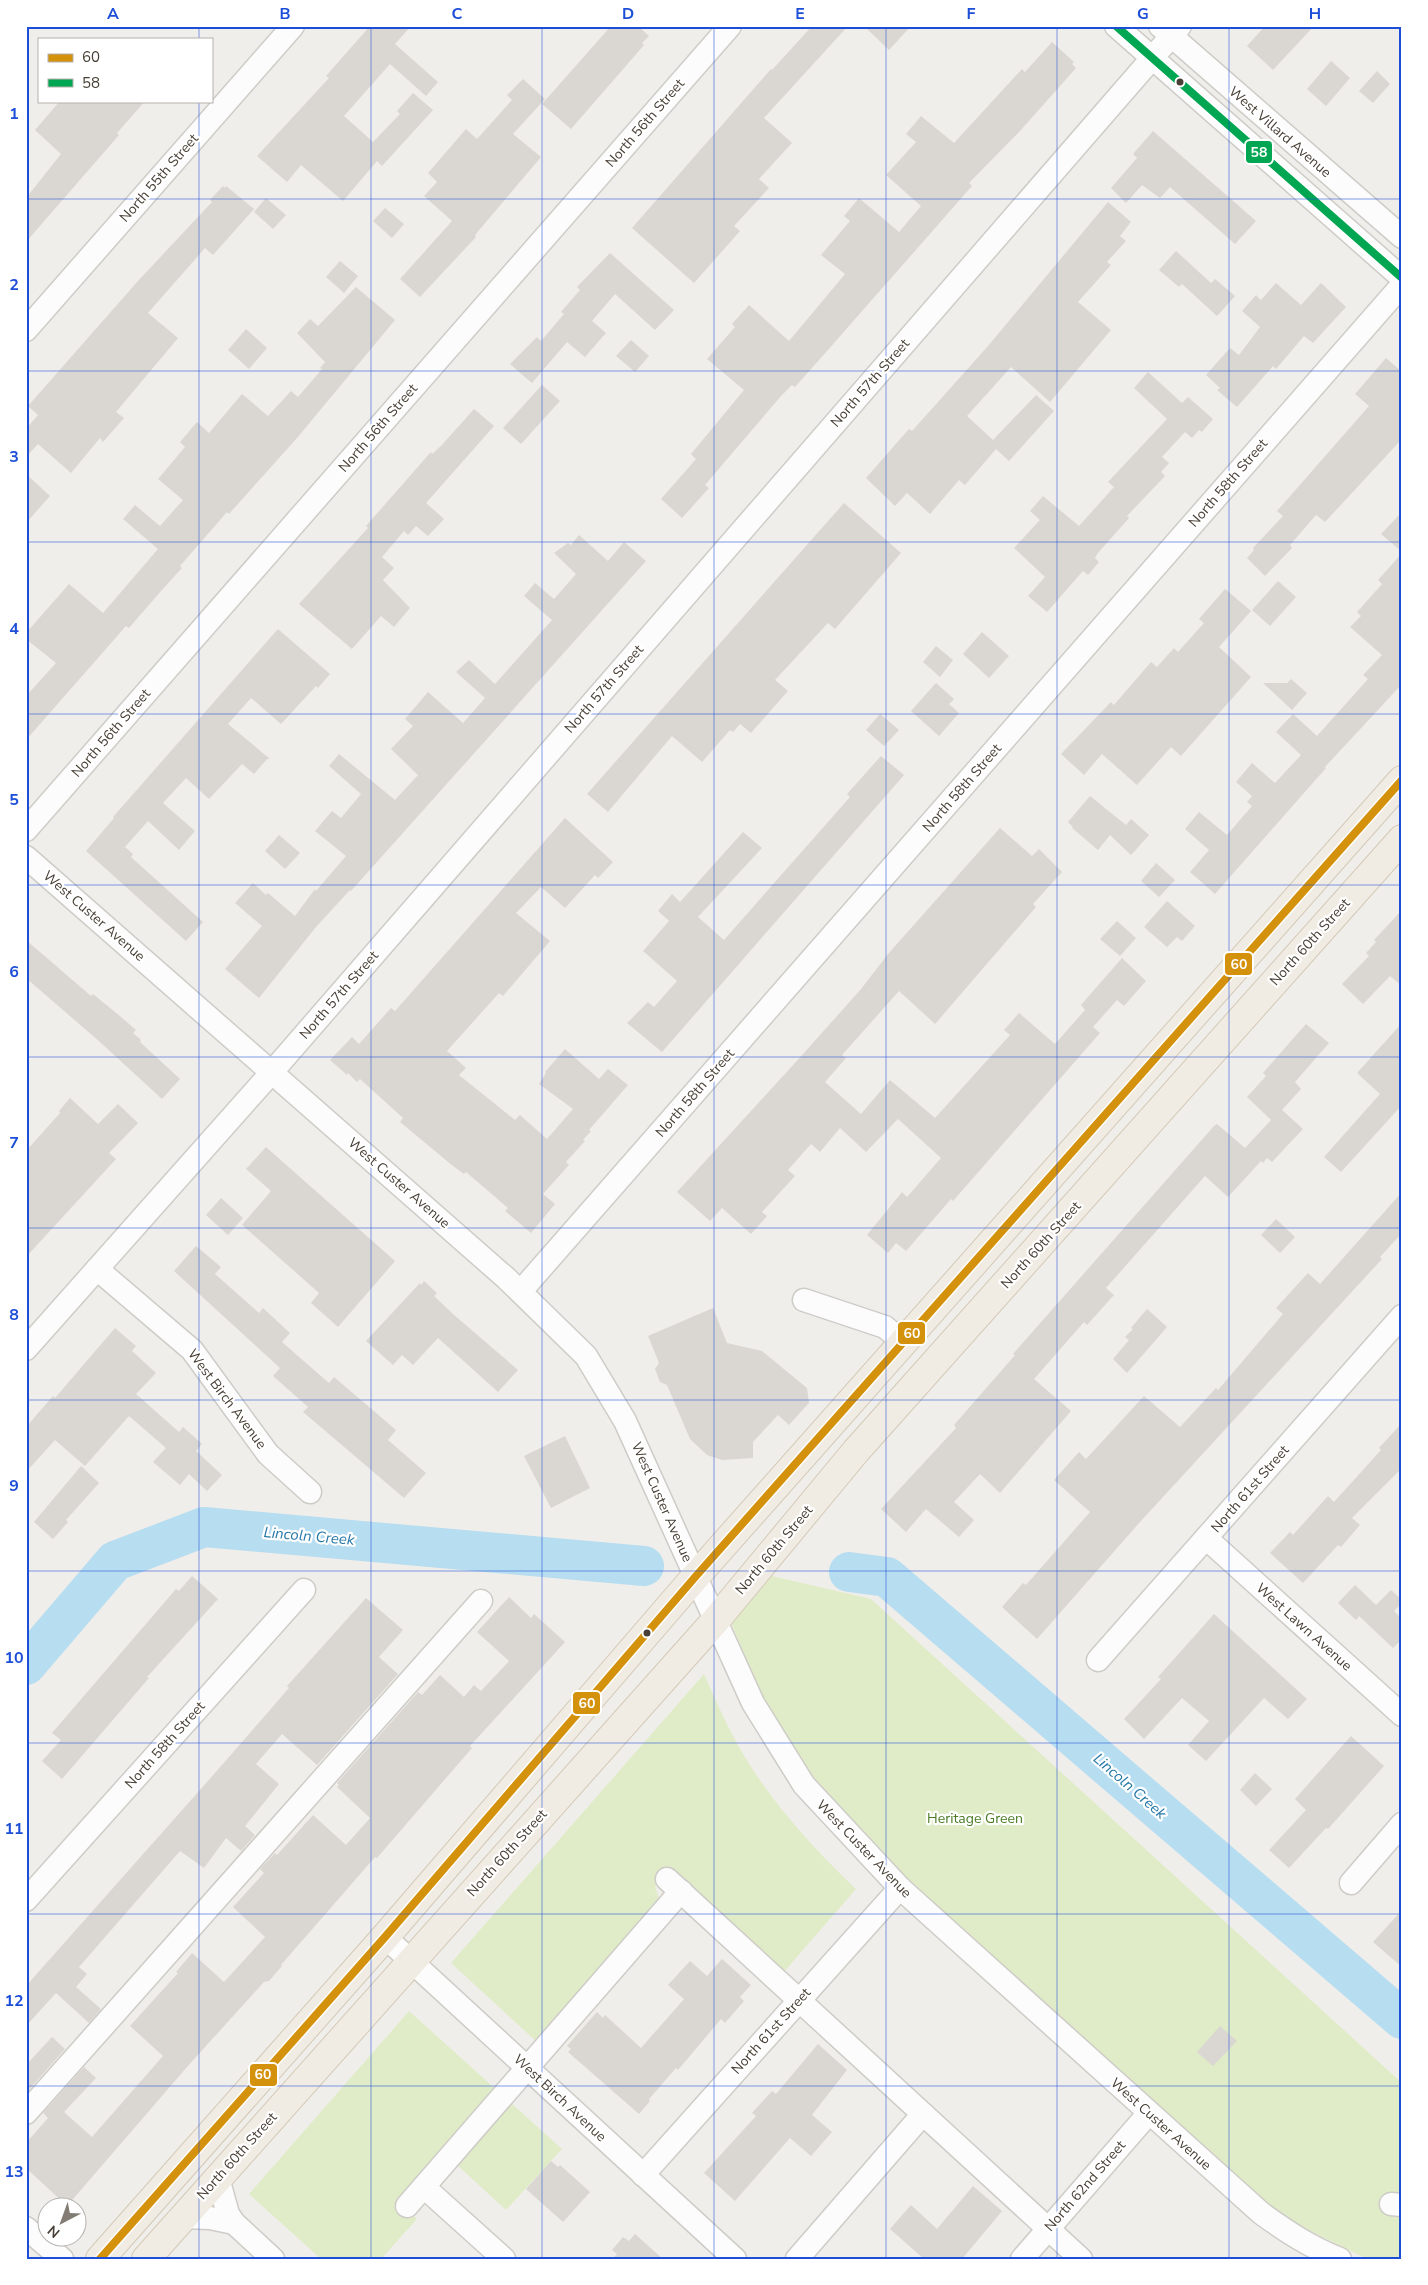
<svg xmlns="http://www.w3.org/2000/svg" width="1428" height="2285" font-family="'Nunito Sans',sans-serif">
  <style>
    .green { fill: #e0ecc8 }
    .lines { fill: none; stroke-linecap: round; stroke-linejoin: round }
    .river { stroke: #b7ddf1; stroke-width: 40 }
    .building { fill: #dad7d2 }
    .minor-casing { stroke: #ceccc7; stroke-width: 25 }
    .major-casing { stroke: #d3c9b6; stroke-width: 30 }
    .minor { stroke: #fdfcfc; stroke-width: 22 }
    .major { stroke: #f1ece3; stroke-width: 28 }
    .bus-1-casing { stroke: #fff; stroke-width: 11 }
    .bus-2-casing { stroke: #fff; stroke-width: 11 }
    .bus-1 { stroke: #d4910b; stroke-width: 8 }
    .bus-2 { stroke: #00a651; stroke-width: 8 }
    .grid { fill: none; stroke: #1d4ed8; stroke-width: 1; stroke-opacity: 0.55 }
    .bus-dot { fill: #473f35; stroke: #fff; stroke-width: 2 }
    .labels { text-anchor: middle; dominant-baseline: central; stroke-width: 4.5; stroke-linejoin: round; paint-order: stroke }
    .street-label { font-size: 14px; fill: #473f35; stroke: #fff }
    .park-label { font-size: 14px; fill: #4b7c25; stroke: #fff }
    .water-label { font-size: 15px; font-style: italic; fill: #2678a7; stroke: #fff }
    .line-badge { stroke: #fff; stroke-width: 2 }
    .badge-label { font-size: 14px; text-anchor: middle; font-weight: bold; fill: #fff }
    .neatline { fill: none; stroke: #1d4ed8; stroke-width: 2 }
    .grid-label { font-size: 16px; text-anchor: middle; font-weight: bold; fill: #1d4ed8 }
  </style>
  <rect width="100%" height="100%" fill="#f0eeea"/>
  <g class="green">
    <polygon points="772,1576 871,1599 1402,2083 1402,2259 1367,2259 1284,2218 888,1862 810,1774 760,1694 731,1622"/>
    <path d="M704 1674C715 1699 726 1724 739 1747 770 1801 812 1847 856 1889L783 1973 670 1871 655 1887 659 1898 656 1908 538 2043 451 1963Z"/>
    <polygon points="409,2011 562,2149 506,2210 443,2152 398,2202 417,2219 381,2259 321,2259 249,2194"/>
  </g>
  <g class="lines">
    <g class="river">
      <polyline points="849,1572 887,1577 1402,2019"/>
      <polyline points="26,1665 115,1561 204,1527 644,1566"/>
    </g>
  </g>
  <g class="building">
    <polygon points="370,26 411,26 395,44 438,82 426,96 390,64 344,116 373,142 400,114 397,111 413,93 433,110 382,166 377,161 343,201 301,165 287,182 257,156 329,78 326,76"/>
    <polygon points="611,26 638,26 649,36 642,43 644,45 571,129 542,104"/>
    <polygon points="812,26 848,26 764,118 792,143 759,179 769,188 734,226 740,231 694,283 632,228 771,69 772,70"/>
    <polygon points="864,26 911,26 889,50"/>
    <polygon points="1265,26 1314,26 1273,70 1247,46"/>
    <polygon points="1052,42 1074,62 1072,64 1076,68 1020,131 969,183 972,186 827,351 795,387 792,385 781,396 705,485 709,488 682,518 661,499 696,459 691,454 744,390 707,359 735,327 732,324 749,305 789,341 845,274 821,255 850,221 844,216 859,198 899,232 921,206 886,175 916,142 906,134 921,116 954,143 1022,69 1025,72"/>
    <polygon points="1331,61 1350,78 1326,106 1307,89"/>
    <polygon points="1377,71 1390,84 1373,103 1359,91"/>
    <polygon points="523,79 545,99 513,134 541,157 475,235 476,237 420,297 400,279 452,221 424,196 437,182 428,173 466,129 477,139 512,100 507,95"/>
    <polygon points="60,101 145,101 117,133 119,135 26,242 26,198 61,154 35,130"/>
    <polygon points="1153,131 1256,221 1235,244 1170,187 1160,198 1142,185 1126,203 1111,188 1137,158 1133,154"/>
    <polygon points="223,186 225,188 226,186 254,209 213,255 205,248 148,313 178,338 116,412 124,418 103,442 100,438 71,473 38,444 26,457 26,429 38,415 28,406 138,281 212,202 210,200"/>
    <polygon points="266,198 286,215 273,229 254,212"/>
    <polygon points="1108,202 1131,222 1120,236 1126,241 1107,262 1111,265 1078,302 1111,330 1050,402 1011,367 967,416 993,440 1036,395 1054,411 1009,461 996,449 965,485 959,480 930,514 907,493 895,506 866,478 909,429 912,431 988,346"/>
    <polygon points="385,208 404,224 392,238 373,221"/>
    <polygon points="1176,251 1211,283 1215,279 1235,296 1217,316 1182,284 1179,287 1159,270"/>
    <polygon points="610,253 674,310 655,330 615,294 592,321 606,333 585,357 567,342 532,383 510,364 537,337 541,341 564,314 561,312 580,290 577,287"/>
    <polygon points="340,261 358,276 344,293 326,277"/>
    <polygon points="1276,283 1301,305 1321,283 1346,307 1313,343 1304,336 1276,369 1273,366 1237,407 1217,390 1220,388 1206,375 1230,348 1239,355 1260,327 1242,311 1256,295 1261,300"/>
    <polygon points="356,287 395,320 297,438 229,514 227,512 180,566 182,568 161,591 129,628 126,626 26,740 26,696 56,663 26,639 26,633 69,584 103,613 158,549 123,519 135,505 160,526 183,500 158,479 185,447 180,442 197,422 209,433 242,394 268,416 291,391 298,397 322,369 320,368 325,362 297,333 310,319 318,326"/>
    <polygon points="246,329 267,348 249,369 228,350"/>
    <polygon points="631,340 649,356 635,372 616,356"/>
    <polygon points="1386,358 1402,372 1402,439 1325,522 1316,515 1290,545 1292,548 1265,576 1247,558 1254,550 1253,548 1283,516 1277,511 1369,406 1355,394"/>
    <polygon points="1148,372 1182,403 1188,397 1213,419 1202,432 1199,430 1192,438 1185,432 1162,457 1169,463 1161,472 1165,476 1127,516 1129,518 1097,554 1095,558 1099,562 1088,575 1083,571 1047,612 1028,596 1045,577 1014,548 1040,520 1030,511 1043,496 1079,526 1114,487 1108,482 1167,419 1134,388"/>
    <polygon points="542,385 560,401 521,444 503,428"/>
    <polygon points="474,409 494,426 426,503 444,519 428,536 416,526 408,535 404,531 382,557 394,568 383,580 410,608 394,627 381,616 352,649 299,604 368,528 366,526 431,452 432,454 441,446"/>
    <polygon points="26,474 50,496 26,523"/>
    <polygon points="844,503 901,553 835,629 828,623 775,680 788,691 751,733 740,724 733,732 730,730 702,762 672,736 608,812 587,794"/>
    <polygon points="1402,512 1402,552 1381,534"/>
    <polygon points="579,535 608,561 624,542 646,561 351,891 350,890 316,927 259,998 225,969 262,926 235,903 253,883 266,895 268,893 295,916 315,889 316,891 346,856 315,831 332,811 341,818 361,794 329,766 339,754 395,800 418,775 391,749 413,726 405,719 428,692 463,723 485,698 456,672 469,660 495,684 552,620 524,596 535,583 554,599 576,574 554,553 568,543 571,545"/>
    <polygon points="1402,553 1402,684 1325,767 1326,768 1215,894 1190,872 1209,850 1185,829 1199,812 1227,835 1252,806 1247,802 1252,796 1236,782 1252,763 1275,783 1301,755 1276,732 1293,714 1317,736 1368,679 1363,675 1382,655 1350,627 1361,616 1357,612 1382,584 1378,580"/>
    <polygon points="1278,581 1296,597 1270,626 1252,610"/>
    <polygon points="1225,589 1251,611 1219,647 1251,677 1181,756 1171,747 1137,785 1102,754 1084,775 1061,754 1111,702 1114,705 1151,662 1157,667 1174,648 1178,652 1204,623 1199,619"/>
    <polygon points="278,629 330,674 318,688 316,686 281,724 251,698 228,724 270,759 267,759 254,774 242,764 209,799 186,778 163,803 195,831 179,850 148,821 125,847 133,854 131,857 203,922 186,941 86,851 114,818 113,817"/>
    <polygon points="982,632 1009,656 989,678 963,654"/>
    <polygon points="936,646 953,660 940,677 923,662"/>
    <polygon points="1291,679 1307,693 1292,710 1263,683 1287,683"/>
    <polygon points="936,683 954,699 949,704 959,713 939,736 911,711"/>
    <polygon points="880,714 899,730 884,746 866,730"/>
    <polygon points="881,756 904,775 662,1052 627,1023 648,1002 654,1007 677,981 643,951 669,921 658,911 672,894 680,902 743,832 762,848 698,917 724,940 850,797 847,794"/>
    <polygon points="1090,796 1126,825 1131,819 1149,835 1131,855 1110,835 1098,850 1072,828 1073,827 1068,822"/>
    <polygon points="565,818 613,862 598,878 595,875 565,908 541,887 516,913 550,941 503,996 499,993 447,1051 466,1068 459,1075 515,1120 520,1115 547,1139 573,1109 539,1084 546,1073 545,1072 565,1049 599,1079 608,1069 628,1085 589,1130 591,1131 583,1140 585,1141 566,1162 569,1165 543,1194 555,1204 531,1233 505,1211 508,1208 466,1172 464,1174 453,1166 400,1122 403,1118 360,1079 357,1082 348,1073 347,1075 330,1060 352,1037 359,1044 391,1008 395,1011"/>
    <polygon points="1000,828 1032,856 1039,849 1062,872 1033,904 1036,907 935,1024 899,991 842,1055 846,1058 825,1082 861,1114 890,1080 935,1118 1010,1035 1004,1030 1019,1013 1055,1044 1085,1010 1081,1005 1122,958 1146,981 1124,1006 1117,1000 1093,1027 1100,1033 953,1201 951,1199 906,1251 896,1243 888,1253 867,1235 902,1192 907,1197 941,1158 898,1119 866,1152 840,1128 820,1152 811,1144 788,1170 795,1176 762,1212 767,1216 751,1234 722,1208 710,1221 677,1192 804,1053 861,989 888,954"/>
    <polygon points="279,835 300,853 285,869 265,851"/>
    <polygon points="1156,863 1175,880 1159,897 1141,881"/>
    <polygon points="1167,901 1195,926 1182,941 1177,937 1167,947 1144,927"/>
    <polygon points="1402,910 1402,986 1390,976 1363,1004 1342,984 1369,956 1366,953 1376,942 1374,940"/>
    <polygon points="1117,921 1136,938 1120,956 1100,939"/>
    <polygon points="26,940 91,996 93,994 121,1017 136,1030 133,1033 141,1040 140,1042 180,1079 162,1099 100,1042 26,978"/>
    <polygon points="1402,1023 1402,1105 1341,1172 1324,1157 1380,1094 1357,1073"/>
    <polygon points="1306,1024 1329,1043 1295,1082 1301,1089 1282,1110 1303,1129 1272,1162 1267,1158 1263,1163 1261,1161 1228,1197 1205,1176 1106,1288 1114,1295 1087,1325 1084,1322 1034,1379 1071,1411 1000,1493 980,1474 954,1502 974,1520 959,1537 926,1509 906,1532 881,1509 956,1428 954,1425 1015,1355 1013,1354 1214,1126 1217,1124 1245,1148 1271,1120 1247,1097 1266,1076 1263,1073"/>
    <polygon points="70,1098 98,1124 118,1104 138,1123 109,1153 116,1159 26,1257 26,1151 60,1113 59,1111"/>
    <polygon points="266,1147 395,1261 338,1327 311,1303 319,1293 242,1225 271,1191 246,1169"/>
    <polygon points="1402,1192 1402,1233 1380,1257 1382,1259 1140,1522 1037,1639 1002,1607 1023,1583 1026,1585 1090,1512 1054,1480 1079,1452 1086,1459 1144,1396 1180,1427 1216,1388 1218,1390 1283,1314 1276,1308 1308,1273 1320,1284"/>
    <polygon points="221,1198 243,1218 228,1235 206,1215"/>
    <polygon points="1276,1219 1295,1237 1280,1253 1261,1235"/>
    <polygon points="196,1246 221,1267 215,1274 259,1313 263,1308 290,1333 282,1342 329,1383 334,1377 396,1430 388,1440 426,1473 404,1498 303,1412 308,1407 273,1376 280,1368 174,1271"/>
    <polygon points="424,1281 437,1293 434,1296 453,1314 518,1370 498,1392 438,1338 413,1365 402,1355 393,1365 366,1341 420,1283 421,1285"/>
    <polygon points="713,1308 727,1343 762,1351 807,1388 809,1403 789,1425 778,1415 753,1442 753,1458 722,1460 707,1455 690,1439 667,1385 660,1382 655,1369 659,1363 648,1336"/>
    <polygon points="1147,1309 1167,1327 1127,1373 1113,1359 1129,1340 1125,1337 1133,1329 1131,1328"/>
    <polygon points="115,1328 136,1346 132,1351 156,1373 136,1394 179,1432 183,1427 202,1444 196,1451 222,1475 207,1491 189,1474 180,1485 153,1462 166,1448 129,1416 85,1466 55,1440 26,1472 26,1427 53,1396 55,1398"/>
    <polygon points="1402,1423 1402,1468 1352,1518 1360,1525 1341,1547 1338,1545 1303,1583 1270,1553 1290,1532 1293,1535 1328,1496 1334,1502 1381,1450 1379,1448"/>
    <polygon points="565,1436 590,1488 551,1508 524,1456"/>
    <polygon points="81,1466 99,1483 66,1520 68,1522 53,1539 34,1522"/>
    <polygon points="192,1576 218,1599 147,1677 149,1678 62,1779 42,1761 61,1740 52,1733 176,1589 179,1591"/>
    <polygon points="1355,1585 1376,1605 1391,1590 1402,1600 1402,1603 1394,1611 1402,1619 1402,1639 1393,1648 1359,1616 1356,1620 1338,1603"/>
    <polygon points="509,1597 531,1618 534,1614 565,1642 470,1746 472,1748 389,1844 377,1858 375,1857 281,1965 282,1966 269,1981 264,1982 187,2067 67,2206 26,2168 26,2143 48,2118 43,2113 84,2067 96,2078 64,2112 92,2137 163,2056 130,2026 178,1973 176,1972 192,1953 224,1982 265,1937 233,1907 264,1873 260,1869 275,1853 277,1855 313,1815 346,1845 370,1818 337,1787 339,1785 337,1783 418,1692 422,1695 440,1675 464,1697 474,1685 481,1691 509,1661 477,1632"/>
    <polygon points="366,1598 403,1630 379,1657 398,1674 317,1765 282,1734 256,1764 279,1784 245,1826 255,1835 241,1851 226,1838 204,1868 180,1851 79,1967 87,1974 76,1987 101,2009 89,2023 56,1993 26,2026 26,1986 215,1773 289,1688 287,1686"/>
    <polygon points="1214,1614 1307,1699 1288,1719 1264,1698 1206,1761 1188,1745 1209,1721 1182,1698 1144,1739 1124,1719 1161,1679 1158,1677"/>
    <polygon points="1351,1736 1384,1766 1328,1829 1326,1828 1289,1868 1269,1850 1306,1810 1295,1799"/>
    <polygon points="1255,1773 1272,1789 1256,1806 1240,1790"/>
    <polygon points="1402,1910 1402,1967 1373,1942"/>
    <polygon points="722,1959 751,1985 740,1997 744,2001 725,2023 721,2019 678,2070 676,2068 649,2099 650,2101 639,2114 568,2052 571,2049 567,2046 597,2012 603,2018 605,2015 641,2048 684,1999 668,1985 690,1961 707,1976"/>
    <polygon points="1220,2026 1237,2041 1213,2066 1197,2052"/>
    <polygon points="52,2037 65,2049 26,2093 26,2065"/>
    <polygon points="818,2044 847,2070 812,2115 832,2132 811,2156 790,2138 735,2201 704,2173 756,2116 752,2113 772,2091 776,2094"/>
    <polygon points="551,2161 558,2167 560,2165 590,2192 563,2222 526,2189"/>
    <polygon points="973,2186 1002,2211 962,2259 924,2259 890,2229 911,2205 937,2229"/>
    <polygon points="635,2234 663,2259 613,2259 617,2254 612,2250 623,2237 629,2241"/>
  </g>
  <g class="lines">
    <g class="minor-casing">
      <g id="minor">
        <polyline points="1116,26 1402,278"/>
        <polyline points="1160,26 1402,237"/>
        <polyline points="26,330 293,26"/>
        <polyline points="26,830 730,26"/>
        <path d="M26 857 506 1278 586 1356 625 1421 753 1703 804 1785 900 1888 1261 2213C1287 2232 1310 2247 1340 2259"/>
        <polyline points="97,1269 192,1350 268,1454 310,1492"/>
        <polyline points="521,1291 1402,285"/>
        <polyline points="804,1300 885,1327 903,1342"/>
        <polyline points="26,1349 272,1072 1180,26"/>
        <polyline points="1206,1538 1402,1715"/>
        <polyline points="1098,1660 1402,1316"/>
        <polyline points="667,1879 1081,2259"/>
        <polyline points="1351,1883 1402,1824"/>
        <polyline points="26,1900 304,1590"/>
        <polyline points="385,1937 735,2259"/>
        <polyline points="26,2113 481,1601"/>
        <polyline points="643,2175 900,1888"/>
        <polyline points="218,2178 228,2214 234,2223 273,2259"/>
        <polyline points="424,2187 504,2259"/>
        <polyline points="1391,2204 1402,2205"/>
        <polyline points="407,2206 681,1891"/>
        <polyline points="183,2217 210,2218 234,2223"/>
        <polyline points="26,2228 62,2259"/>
        <polyline points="797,2259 923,2114"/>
        <polyline points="1022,2259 1149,2113"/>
      </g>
    </g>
    <g class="major-casing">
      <g id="major">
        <polyline points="100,2259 385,1937 696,1576 1402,780"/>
        <polyline points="146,2259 716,1620 856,1451 1402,839"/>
      </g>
    </g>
    <use href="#minor" class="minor"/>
    <use href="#major" class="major"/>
    <g class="bus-1-casing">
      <polyline id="bus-1" points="100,2259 385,1937 696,1576 1402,780"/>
    </g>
    <g class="bus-2-casing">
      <polyline id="bus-2" points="1116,26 1402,278"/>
    </g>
    <use href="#bus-1" class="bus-1"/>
    <use href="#bus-2" class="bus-2"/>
  </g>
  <path class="grid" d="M199 26V39M371 26V2259M542 26V2259M714 26V2259M886 26V2259M1057 26V2259M1229 26V2259M199 101V2259M26 199H1402M26 371H1402M26 542H1402M26 714H1402M26 885H1402M26 1057H1402M26 1228H1402M26 1400H1402M26 1571H1402M26 1743H1402M26 1914H1402M26 2086H1402"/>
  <g class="bus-dot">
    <circle cx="1180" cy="82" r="4.5"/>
    <circle cx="647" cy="1633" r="4.5"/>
  </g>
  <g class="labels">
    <g class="street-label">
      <text transform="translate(645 123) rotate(-49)">North 56th Street</text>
      <text transform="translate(1280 132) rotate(41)">West Villard Avenue</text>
      <text transform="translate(159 178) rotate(-49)">North 55th Street</text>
      <text transform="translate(870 383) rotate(-49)">North 57th Street</text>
      <text transform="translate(378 428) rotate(-49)">North 56th Street</text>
      <text transform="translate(1228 483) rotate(-49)">North 58th Street</text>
      <text transform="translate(604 689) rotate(-49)">North 57th Street</text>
      <text transform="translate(111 733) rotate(-49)">North 56th Street</text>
      <text transform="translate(962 788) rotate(-49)">North 58th Street</text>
      <text transform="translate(94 916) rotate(41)">West Custer Avenue</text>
      <text transform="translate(1310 942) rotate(-48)">North 60th Street</text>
      <text transform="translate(339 995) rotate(-49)">North 57th Street</text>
      <text transform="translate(695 1093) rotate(-49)">North 58th Street</text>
      <text transform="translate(399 1183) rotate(41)">West Custer Avenue</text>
      <text transform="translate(1041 1245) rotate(-48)">North 60th Street</text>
      <text transform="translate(227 1399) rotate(53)">West Birch Avenue</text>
      <text transform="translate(1250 1489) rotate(-49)">North 61st Street</text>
      <text transform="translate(662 1502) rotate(66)">West Custer Avenue</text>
      <text transform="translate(774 1550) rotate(-50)">North 60th Street</text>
      <text transform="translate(1304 1627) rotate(42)">West Lawn Avenue</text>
      <text transform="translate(165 1745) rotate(-48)">North 58th Street</text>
      <text transform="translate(864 1849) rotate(46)">West Custer Avenue</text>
      <text transform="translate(507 1853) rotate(-48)">North 60th Street</text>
      <text transform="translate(771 2031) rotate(-48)">North 61st Street</text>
      <text transform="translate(560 2098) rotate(43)">West Birch Avenue</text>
      <text transform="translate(1161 2124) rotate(42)">West Custer Avenue</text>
      <text transform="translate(237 2156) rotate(-48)">North 60th Street</text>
      <text transform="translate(1085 2186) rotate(-49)">North 62nd Street</text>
    </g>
    <g class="park-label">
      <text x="975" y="1818">Heritage Green</text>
    </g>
    <g class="water-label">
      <text transform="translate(309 1536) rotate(5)">Lincoln Creek</text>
      <text transform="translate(1130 1786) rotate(41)">Lincoln Creek</text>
    </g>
  </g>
  <g class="line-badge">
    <rect x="1245" y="140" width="28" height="24" rx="5" fill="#00a651"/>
    <rect x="1224" y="952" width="29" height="24" rx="5" fill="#d4910b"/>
    <rect x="897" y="1321" width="29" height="24" rx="5" fill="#d4910b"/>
    <rect x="572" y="1691" width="29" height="24" rx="5" fill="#d4910b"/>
    <rect x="249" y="2063" width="29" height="24" rx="5" fill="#d4910b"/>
  </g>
  <g class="badge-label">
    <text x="1259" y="157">58</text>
    <text x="1239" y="969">60</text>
    <text x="912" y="1338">60</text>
    <text x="587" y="1708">60</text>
    <text x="263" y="2079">60</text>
  </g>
  <rect width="1428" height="2285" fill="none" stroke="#ffffff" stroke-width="55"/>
  <rect x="38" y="38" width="175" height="65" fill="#ffffff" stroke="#b5b2ae"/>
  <rect x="48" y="54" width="25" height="8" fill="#d4910b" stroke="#b5b2ae"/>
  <text x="82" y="62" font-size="15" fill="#473f35">60</text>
  <rect x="48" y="79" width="25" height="8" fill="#00a651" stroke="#b5b2ae"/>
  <text x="82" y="88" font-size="15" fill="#473f35">58</text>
  <g transform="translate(62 2222) rotate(221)"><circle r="24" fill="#ffffff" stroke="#b5b2ae"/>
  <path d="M0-4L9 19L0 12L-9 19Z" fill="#827c74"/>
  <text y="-8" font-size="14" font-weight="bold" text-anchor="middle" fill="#473f35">N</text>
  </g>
  <rect x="28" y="28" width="1372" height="2230" class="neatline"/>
  <g class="grid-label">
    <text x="113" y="19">A</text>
    <text x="285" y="19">B</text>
    <text x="457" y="19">C</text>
    <text x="628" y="19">D</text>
    <text x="800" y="19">E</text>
    <text x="971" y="19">F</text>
    <text x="1143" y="19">G</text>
    <text x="1315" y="19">H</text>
    <text x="14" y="119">1</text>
    <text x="14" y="290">2</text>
    <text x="14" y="462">3</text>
    <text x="14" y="634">4</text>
    <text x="14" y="805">5</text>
    <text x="14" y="977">6</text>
    <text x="14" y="1148">7</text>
    <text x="14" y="1320">8</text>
    <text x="14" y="1491">9</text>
    <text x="14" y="1663">10</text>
    <text x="14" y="1834">11</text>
    <text x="14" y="2006">12</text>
    <text x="14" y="2177">13</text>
  </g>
</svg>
